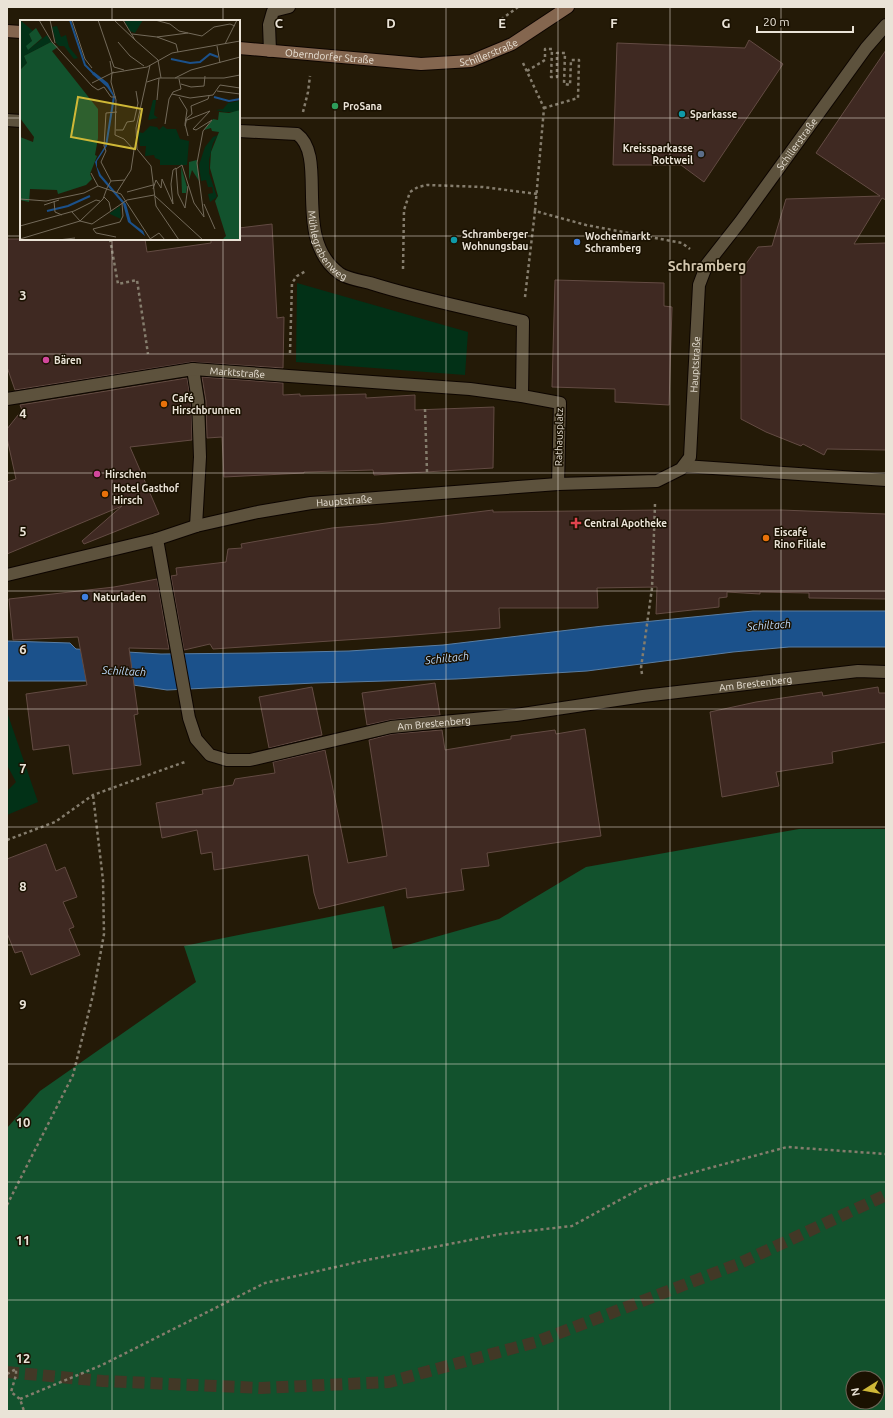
<svg xmlns="http://www.w3.org/2000/svg" width="893" height="1418" font-family="Ubuntu,sans-serif">
  <style>
    .green { fill: #023117 }
    .forest { fill: #12522d; fill-rule: evenodd }
    .water { fill: #1b518b; stroke: #597da2 }
    .building { fill: #3f2922; stroke: #634b43 }
    .lines { fill: none; stroke-linecap: round; stroke-linejoin: round }
    .secondary-tunnel { stroke: #423826; stroke-width: 12; stroke-dasharray: 12 6; stroke-linecap: butt }
    .lane-casing { stroke: #0d0500; stroke-width: 14 }
    .street-casing { stroke: #0d0500; stroke-width: 14 }
    .secondary-casing { stroke: #0d0500; stroke-width: 14 }
    .path { stroke: #857d6d; stroke-width: 2.5; stroke-dasharray: 3 3; stroke-linecap: butt }
    .lane { stroke: #5d523d; stroke-width: 12 }
    .street { stroke: #5d523d; stroke-width: 12 }
    .secondary { stroke: #84664f; stroke-width: 12 }
    .grid { fill: none; stroke: #eae3d7; stroke-width: 1; stroke-opacity: 0.55 }
    .leisure-dot { fill: #2e9e5b; stroke: #1a1101; stroke-width: 1.5 }
    .culture-dot { fill: #0f9aa8; stroke: #1a1101; stroke-width: 1.5 }
    .service-dot { fill: #5c6f8a; stroke: #1a1101; stroke-width: 1.5 }
    .shop-dot { fill: #3f7fe0; stroke: #1a1101; stroke-width: 1.5 }
    .hotel-dot { fill: #d1479c; stroke: #1a1101; stroke-width: 1.5 }
    .food-dot { fill: #e8710a; stroke: #1a1101; stroke-width: 1.5 }
    .health-dot { fill: #e0444e; stroke: #1a1101; stroke-width: 1.5 }
    .labels { text-anchor: middle; dominant-baseline: central; stroke-width: 3; stroke-linejoin: round; paint-order: stroke }
    .street-label { font-size: 10px; fill: #eae3d7; stroke: #1a1101 }
    .poi-label { font-size: 10px; font-weight: bold; fill: #eae3d7; stroke: #1a1101; text-anchor: start }
    .water-label { font-size: 11px; font-style: italic; fill: #bfdcfe; stroke: #1a1101 }
    .district-label { font-size: 14px; font-weight: bold; fill: #d3c6ae; stroke: #1a1101 }
    .inset-river { fill: none; stroke: #1b518b; stroke-width: 2 }
    .inset-road { fill: none; stroke: #736a5a; stroke-width: 1 }
    .view { fill: #cfb837; fill-opacity: 0.15; stroke: #cfb837; stroke-width: 2 }
    .inset-edge { fill: none; stroke: #eae3d7; stroke-width: 2 }
    .grid-label { font-size: 13px; text-anchor: middle; font-weight: bold; fill: #eae3d7; stroke: #1a1101; stroke-width: 3; stroke-linejoin: round; paint-order: stroke }
  </style>
  <rect width="100%" height="100%" fill="#241a07"/>
  <g class="green">
    <polygon points="297,283 468,332 465,375 296,362"/>
    <polygon points="7,712 38,802 7,815 7,791 16,782 7,765"/>
  </g>
  <path class="forest" d="M799 829H886V1411H7V1128L40 1091 196 982 184 946 384 906 393 949 499 919 586 867ZM853 1378H877V1402H853Z"/>
  <polygon class="water" points="753,611 886,611 886,647 789,647 733,652 587,671 456,679 315,683 167,690 106,681 7,681 7,641 70,643 76,649 161,654 258,653 349,651 443,645 603,626"/>
  <g class="building">
    <polygon points="749,40 783,64 704,182 681,165 613,165 617,43 745,48"/>
    <polygon points="886,50 886,200 882,198 854,244 886,243 886,450 827,449 824,455 803,444 801,446 766,432 741,419 741,271 758,247 772,246 786,199 880,196 816,153"/>
    <polygon points="272,224 277,318 284,317 283,368 192,362 15,390 7,367 7,239 145,239 147,252 211,243 211,239 239,239 239,228"/>
    <polygon points="555,280 664,283 664,306 672,307 669,405 615,402 615,389 552,387"/>
    <polygon points="202,377 283,383 283,395 300,394 300,396 366,394 366,398 415,395 415,410 494,407 493,468 374,475 373,470 304,472 304,473 224,477 222,437 207,438 206,401"/>
    <polygon points="187,378 191,402 192,440 130,447 159,514 84,544 82,541 122,506 7,554 7,482 16,479 7,438 7,429 22,410 20,405"/>
    <polygon points="493,510 493,512 662,510 781,510 886,514 886,599 809,598 809,593 760,592 760,594 727,592 727,597 719,598 719,607 656,614 657,587 597,588 598,608 499,608 500,628 389,637 213,649 210,644 184,650 171,576 177,575 176,568 226,562 228,549 242,548 241,544 332,528 378,524"/>
    <polygon points="157,579 169,649 129,648 138,714 134,715 141,765 73,774 69,745 33,750 26,694 87,685 78,637 13,640 9,599 114,587"/>
    <polygon points="435,683 440,715 390,720 367,725 362,693"/>
    <polygon points="312,687 322,735 269,748 259,697"/>
    <polygon points="878,687 879,693 886,693 886,742 832,752 833,763 776,772 779,786 722,797 710,712 756,702 822,692 823,696"/>
    <polygon points="585,729 601,836 487,853 489,866 461,869 464,890 407,898 406,888 319,909 314,893 308,855 214,870 212,852 201,854 197,830 162,838 156,803 203,794 202,790 233,785 235,779 275,773 273,762 325,750 348,863 387,856 369,740 392,734 442,730 445,750 511,739 511,736 555,730 556,734"/>
    <polygon points="46,844 56,871 65,867 77,897 63,902 74,927 69,929 80,955 31,975 22,951 15,953 7,933 7,859"/>
  </g>
  <g class="lines">
    <polyline class="secondary-tunnel" points="7,1372 103,1381 261,1388 389,1382 536,1342 738,1264 886,1195"/>
    <g class="lane-casing">
      <polyline id="lane" points="270,51 269,25 273,11 289,7"/>
    </g>
    <g class="street-casing">
      <g id="street">
        <polyline points="7,120 21,121"/>
        <path id="s1" d="M239 131 297 134C329 157 291 237 339 273 345 278 362 281 370 283 420 299 472 309 523 321L522 396"/>
        <polyline points="193,369 198,401 200,457 196,526"/>
        <path id="s2" d="M7 399 193 369 470 389 522 396 560 403 558 484"/>
        <polyline points="684,466 886,480"/>
        <path id="s3" d="M157 539 189 718 196 739 210 755 227 760H250L391 727 516 715 643 696 858 671 886 672"/>
        <path id="s4" d="M7 575 157 539 196 526 258 512 311 503 558 484 657 481 681 469 690 457 699 285 707 264 740 222 866 48 886 25"/>
      </g>
    </g>
    <g class="secondary-casing">
      <g id="secondary">
        <polyline points="7,31 21,32"/>
        <path id="s5" d="M239 48 421 64 471 61 512 44 568 7"/>
      </g>
    </g>
    <g class="path">
      <polyline points="500,24 499,21 518,7"/>
      <polyline points="523,63 544,108 535,211 586,225 682,243 690,249"/>
      <polyline points="527,71 545,60 545,49 552,49 551,77 557,77 557,53 565,53 564,84 570,85 571,60 579,60 578,98 544,108"/>
      <polyline points="303,112 308,92 310,76"/>
      <polyline points="110,239 118,284 137,280 148,354"/>
      <polyline points="403,269 404,210 410,192 418,187 427,185 483,187 537,194"/>
      <polyline points="525,297 535,211"/>
      <polyline points="290,353 292,283 297,276 306,271"/>
      <polyline points="425,409 427,472"/>
      <polyline points="642,674 641,668 652,588 655,504"/>
      <polyline points="7,840 55,822 93,795 162,770 185,762"/>
      <polyline points="7,1205 73,1075 93,995 104,934 103,880 93,795"/>
      <polyline points="7,1374 16,1369 16,1375 11,1392 20,1399 24,1411"/>
      <polyline points="20,1399 102,1365 265,1283 367,1260 501,1234 572,1226 647,1185 787,1147 886,1154"/>
    </g>
    <use href="#lane" class="lane"/>
    <use href="#street" class="street"/>
    <use href="#secondary" class="secondary"/>
  </g>
  <path class="grid" d="M112 7V21M223 7V21M335 7V1411M446 7V1411M558 7V1411M670 7V1411M781 7V1411M7 118H21M239 118H886M7 236H21M239 236H886M112 239V1411M223 239V1411M7 354H886M7 473H886M7 591H886M7 709H886M7 827H886M7 945H886M7 1064H886M7 1182H886M7 1300H886"/>
  <circle class="leisure-dot" cx="335" cy="106" r="4"/>
  <g class="culture-dot">
    <circle cx="682" cy="114" r="4"/>
    <circle cx="454" cy="240" r="4"/>
  </g>
  <circle class="service-dot" cx="701" cy="154" r="4"/>
  <g class="shop-dot">
    <circle cx="577" cy="242" r="4"/>
    <circle cx="85" cy="597" r="4"/>
  </g>
  <g class="hotel-dot">
    <circle cx="46" cy="360" r="4"/>
    <circle cx="97" cy="474" r="4"/>
  </g>
  <g class="food-dot">
    <circle cx="164" cy="404" r="4"/>
    <circle cx="105" cy="494" r="4"/>
    <circle cx="766" cy="538" r="4"/>
  </g>
  <path class="health-dot" d="M574 517h4v4h4v4h-4v4h-4v-4h-4v-4h4z"/>
  <g class="labels">
    <g class="street-label">
      <text stroke="none"><textPath href="#s5" startOffset="252">Schillerstraße</textPath></text>
      <text stroke="none"><textPath href="#s5" startOffset="91">Oberndorfer Straße</textPath></text>
      <text stroke="none"><textPath href="#s4" startOffset="1046">Schillerstraße</textPath></text>
      <text stroke="none"><textPath href="#s1" startOffset="178">Mühlegrabenweg</textPath></text>
      <text stroke="none"><textPath href="#s4" startOffset="794">Hauptstraße</textPath></text>
      <text stroke="none"><textPath href="#s2" startOffset="233">Marktstraße</textPath></text>
      <text transform="translate(559 437) rotate(-89)">Rathausplatz</text>
      <text stroke="none"><textPath href="#s4" startOffset="346">Hauptstraße</textPath></text>
      <text stroke="none"><textPath href="#s3" startOffset="778">Am Brestenberg</textPath></text>
      <text stroke="none"><textPath href="#s3" startOffset="454">Am Brestenberg</textPath></text>
    </g>
    <g class="poi-label">
      <text x="343" y="106">ProSana</text>
      <text x="690" y="114">Sparkasse</text>
      <text x="693" y="148" text-anchor="end">Kreissparkasse<tspan x="693" dy="12">Rottweil</tspan></text>
      <text x="462" y="234">Schramberger<tspan x="462" dy="12">Wohnungsbau</tspan></text>
      <text x="585" y="236">Wochenmarkt<tspan x="585" dy="12">Schramberg</tspan></text>
      <text x="54" y="360">Bären</text>
      <text x="172" y="398">Café<tspan x="172" dy="12">Hirschbrunnen</tspan></text>
      <text x="105" y="474">Hirschen</text>
      <text x="113" y="488">Hotel Gasthof<tspan x="113" dy="12">Hirsch</tspan></text>
      <text x="584" y="523">Central Apotheke</text>
      <text x="774" y="532">Eiscafé<tspan x="774" dy="12">Rino Filiale</tspan></text>
      <text x="93" y="597">Naturladen</text>
    </g>
    <g class="water-label">
      <text transform="translate(769 625) rotate(-4)">Schiltach</text>
      <text transform="translate(447 658) rotate(-6)">Schiltach</text>
      <text transform="translate(124 671) rotate(3)">Schiltach</text>
    </g>
    <g class="district-label">
      <text x="707" y="266">Schramberg</text>
    </g>
  </g>
  <g transform="translate(20 20)">
    <rect width="220" height="220" fill="#241a07"/>
    <path d="M0 0 13 11 9 14 12 21 8 30 27 15 31 22 4 36 7 43 0 50ZM104 0H123L115 13 110 11ZM37 6 41 17 46 15 49 27 58 38 54 39 44 26H39L36 23 32 7ZM133 80H136L134 95 138 98 128 100ZM219 81 220 89 217 92H204L196 90 203 89 208 83ZM130 106 137 107 139 110 143 106 147 109H156L160 119 169 121 167 145H140V140L135 138 134 135 125 136 126 126H120L118 112 123 113ZM198 115 193 123 189 140V153L197 177 190 182 188 174 193 173 192 167H188L186 160 181 161 179 145 185 127 193 117ZM100 186 101 199 90 194V193Z" fill="#023117"/>
    <path d="M16 8 22 18 8 30 6 26 12 21 9 14ZM31 22 38 27 32 31 78 89V118L75 135 77 136 70 154 72 159 66 165 38 174 37 170 10 169 9 182 0 180V117L13 122 14 117 0 98V50L7 43 4 36ZM220 90V220H202L206 216 195 181 198 176 190 148 191 132 199 112 192 111 191 108 184 110 193 99 198 100 199 92 209 93ZM177 140 179 161 172 150 169 160V142ZM161 146 167 167 166 173H162Z" fill="#12522d"/>
    <path d="M74 52 88 63 95 77 87 126 77 141V147L81 155 106 184 111 202 123 211 125 216 108 202 103 184 79 156 75 142 85 126 93 76 87 67 72 54Z" fill="#1b518b"/>
    <path class="inset-river" d="M50 0 65 45 75 55M151 39 170 43 180 42 190 34 198 37M194 77 209 81 220 79M27 191 48 186 70 176"/>
    <path class="inset-road" d="M19 0 32 22 72 66 78 70 84 67 91 77H96M30 0 35 23M52 0 65 39 72 48M78 0 94 47 104 50M94 0 115 20M103 0 115 20 138 40 141 58M135 0 150 4 159 11 168 13M112 14 137 17M98 22 110 36 124 46M205 24 217 0M197 26 200 43M158 32 156 24 137 17 168 13 182 16 194 7 210 4 215 6M90 41 92 53M130 45 116 108 117 129 131 146 136 186 159 220M92 53 91 62 96 80 95 115 104 119 114 130M92 53 127 47 152 33 220 21M155 58 171 50 220 37M127 62 139 58H204L220 55M72 63 94 52M161 64 171 67 184 66 185 56M197 71 220 74M152 74 170 78 193 75 200 65 220 68M159 77 167 90 165 104 168 116M137 80 139 58M145 104 149 79 153 72 161 69 159 59M165 106 167 98 172 94 171 86 188 79 189 76M96 110H103L107 102 114 101 118 83 116 71M156 148 158 174 165 188 168 166M156 149 162 145 174 183 184 197 177 143 183 111 192 100 176 110 173 109 190 91 167 100M71 153 78 166 101 174 131 220M91 161 81 142 86 131 84 126 86 93 97 92M87 168 91 161 105 160M133 169 136 160 141 168 142 159 153 184M97 172 111 150 114 130M107 172 133 165M135 176 183 220M84 177 89 182 91 191M0 179 26 181 64 173 78 166M34 181 35 192 42 195M153 184 151 164 153 150 156 148M184 184 195 209M24 185 39 180M52 192 60 201M60 201 72 204 107 180 134 175M0 206 54 191 76 180 80 181M96 217 76 213 73 209 100 202 103 196 102 183M0 219 60 201 83 179 87 168M130 219 139 213 145 220M38 220 55 218"/>
    <path class="view" d="M58 77 122 89 115 129 51 117Z"/>
    <rect width="220" height="220" class="inset-edge"/>
  </g>
  <g class="grid-label">
    <text x="279" y="28">C</text>
    <text x="391" y="28">D</text>
    <text x="502" y="28">E</text>
    <text x="614" y="28">F</text>
    <text x="726" y="28">G</text>
    <text x="23" y="300">3</text>
    <text x="23" y="418">4</text>
    <text x="23" y="536">5</text>
    <text x="23" y="654">6</text>
    <text x="23" y="773">7</text>
    <text x="23" y="891">8</text>
    <text x="23" y="1009">9</text>
    <text x="23" y="1127">10</text>
    <text x="23" y="1245">11</text>
    <text x="23" y="1363">12</text>
  </g>
  <rect width="893" height="1418" fill="none" stroke="#eae3d7" stroke-width="16"/>
  <g transform="translate(865 1390) rotate(259)"><circle r="19" fill="#1a1101" stroke="#6d6557"/>
  <path d="M0-3L7 15L0 10L-7 15Z" fill="#cfb837"/>
  <text y="-6" font-size="11" font-weight="bold" text-anchor="middle" fill="#eae3d7">N</text>
  </g>
  <path d="M757 26v6h96v-6" fill="none" stroke="#eae3d7" stroke-width="2"/>
  <text x="763" y="26" font-size="12" fill="#eae3d7" stroke="#1a1101" stroke-width="3" paint-order="stroke">20 m</text>
</svg>
